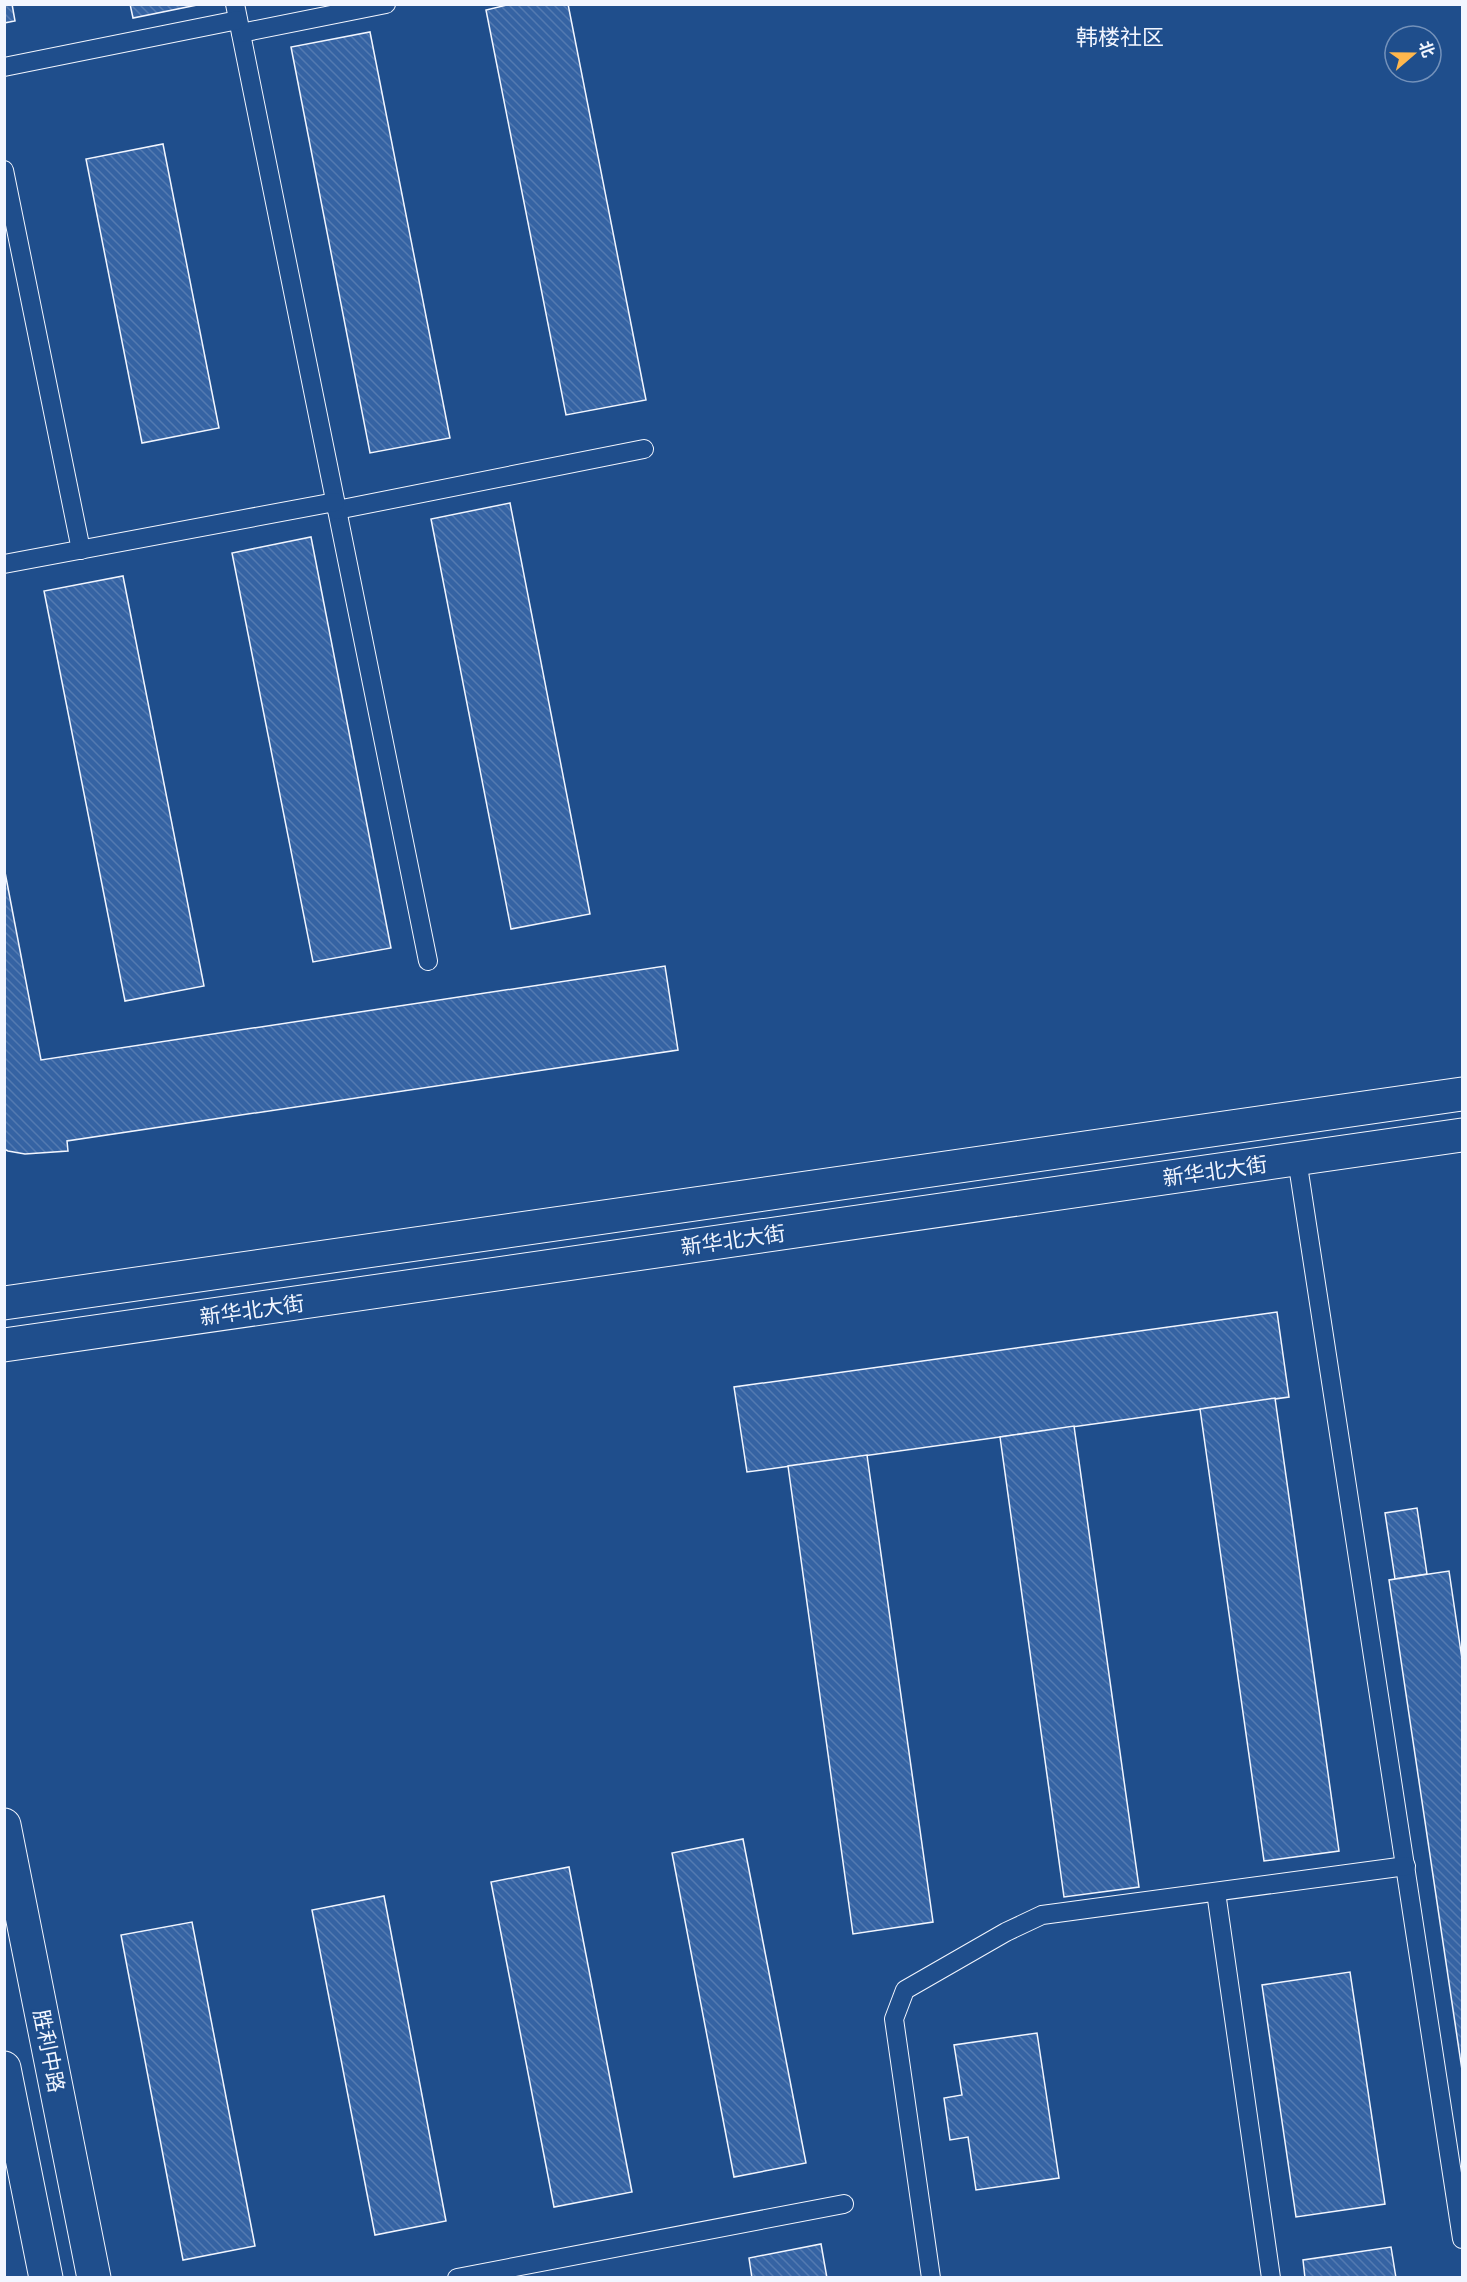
<svg xmlns="http://www.w3.org/2000/svg" width="1467" height="2282" font-family="'Archivo Narrow','Noto Sans SC',sans-serif">
  <style>
    .building { fill: url(#building-back-hatch); stroke: #f2f6ff; stroke-width: 1.5 }
    .lines { fill: none; stroke-linecap: round; stroke-linejoin: round }
    .service-casing { stroke: #f2f6ff; stroke-width: 20 }
    .tertiary-casing { stroke: #f2f6ff; stroke-width: 35 }
    .secondary-casing { stroke: #f2f6ff; stroke-width: 35 }
    .service { stroke: #1f4e8c; stroke-width: 18 }
    .tertiary { stroke: #1f4e8c; stroke-width: 33 }
    .secondary { stroke: #1f4e8c; stroke-width: 33 }
    .labels { text-anchor: middle; dominant-baseline: central; stroke-width: 4.5; stroke-linejoin: round; paint-order: stroke }
    .street-label { font-size: 21px; fill: #f2f6ff; stroke: #1f4e8c }
    .neighbourhood-label { font-size: 22px; fill: #f2f6ff; stroke: #1f4e8c }
  </style>
  <defs>
    <pattern id="building-back-hatch" width="6" height="6" patternUnits="userSpaceOnUse" patternTransform="scale(1.5)"><rect width="6" height="6" fill="#3563a3"/><path d="M-1 5l2 2M0 0l6 6M5-1l2 2" fill="none" stroke="#537ab1"/></pattern>
  </defs>
  <rect width="100%" height="100%" fill="#1f4e8c"/>
  <g class="building">
    <polygon points="4,4 12,4 15,21 4,23"/>
    <polygon points="130,4 202,4 133,18"/>
    <polygon points="511,4 568,4 646,400 566,415 486,10"/>
    <polygon points="370,32 450,438 370,453 291,47"/>
    <polygon points="163,144 219,428 142,443 86,159"/>
    <polygon points="510,503 590,914 511,929 431,519"/>
    <polygon points="311,537 391,948 313,962 232,553"/>
    <polygon points="123,576 204,986 125,1001 44,591"/>
    <polygon points="4,867 41,1060 665,966 678,1050 67,1141 68,1151 25,1154 8,1151 4,1149"/>
    <polygon points="1277,1312 1289,1397 747,1472 734,1387"/>
    <polygon points="1275,1398 1339,1851 1264,1861 1200,1409"/>
    <polygon points="1074,1426 1139,1887 1064,1897 1000,1437"/>
    <polygon points="867,1455 933,1922 853,1934 788,1466"/>
    <polygon points="1417,1508 1427,1574 1395,1579 1385,1513"/>
    <polygon points="1449,1571 1462,1659 1462,2070 1389,1580"/>
    <polygon points="743,1839 806,2163 734,2177 672,1853"/>
    <polygon points="569,1867 632,2192 554,2207 491,1882"/>
    <polygon points="384,1896 446,2221 375,2235 312,1910"/>
    <polygon points="192,1922 255,2246 183,2260 121,1935"/>
    <polygon points="1350,1972 1385,2204 1296,2217 1262,1985"/>
    <polygon points="1037,2033 1059,2178 976,2190 968,2137 950,2140 944,2098 962,2095 954,2045"/>
    <polygon points="821,2244 827,2278 752,2278 749,2258"/>
    <polygon points="1391,2247 1396,2278 1305,2278 1303,2260"/>
  </g>
  <g class="lines">
    <g class="service-casing">
      <g id="service">
        <polyline points="235,4 428,961"/>
        <polyline points="241,33 386,4"/>
        <polyline points="4,67 238,20"/>
        <polyline points="4,170 81,550"/>
        <polyline points="337,510 644,449"/>
        <polyline points="4,564 335,502"/>
        <polyline points="1297,1159 1462,2239"/>
        <polyline points="1216,1892 1271,2278"/>
        <polyline points="457,2278 844,2204"/>
        <polyline points="931,2278 894,2019 905,1990 1006,1932 1042,1915 1406,1866"/>
      </g>
    </g>
    <g class="tertiary-casing">
      <g id="tertiary">
        <polyline points="4,1825 94,2278"/>
        <polyline points="4,2068 46,2278"/>
      </g>
    </g>
    <g class="secondary-casing">
      <g id="secondary">
        <polyline points="4,1303 1462,1094"/>
        <polyline points="4,1345 1462,1135"/>
      </g>
    </g>
    <use href="#service" class="service"/>
    <use href="#tertiary" class="tertiary"/>
    <use href="#secondary" class="secondary"/>
  </g>
  <g class="labels">
    <g class="street-label">
      <text transform="translate(1215 1171) rotate(-8)">新华北大街</text>
      <text transform="translate(733 1240) rotate(-8)">新华北大街</text>
      <text transform="translate(252 1310) rotate(-8)">新华北大街</text>
      <text transform="translate(49 2051) rotate(79)">胜利中路</text>
    </g>
    <g class="neighbourhood-label">
      <text x="1120" y="37">韩楼社区</text>
    </g>
  </g>
  <rect width="1467" height="2282" fill="none" stroke="#f2f6ff" stroke-width="12"/>
  <g transform="translate(1413 54) rotate(70)"><circle r="28" fill="#1f4e8c" stroke="#7391ba" stroke-width="1.5"/>
  <path d="M0-4.5L10 22L0 15L-10 22Z" fill="#ffb74d"/>
  <text y="-9" font-size="16" font-weight="bold" text-anchor="middle" fill="#f2f6ff">北</text>
  </g>
</svg>
